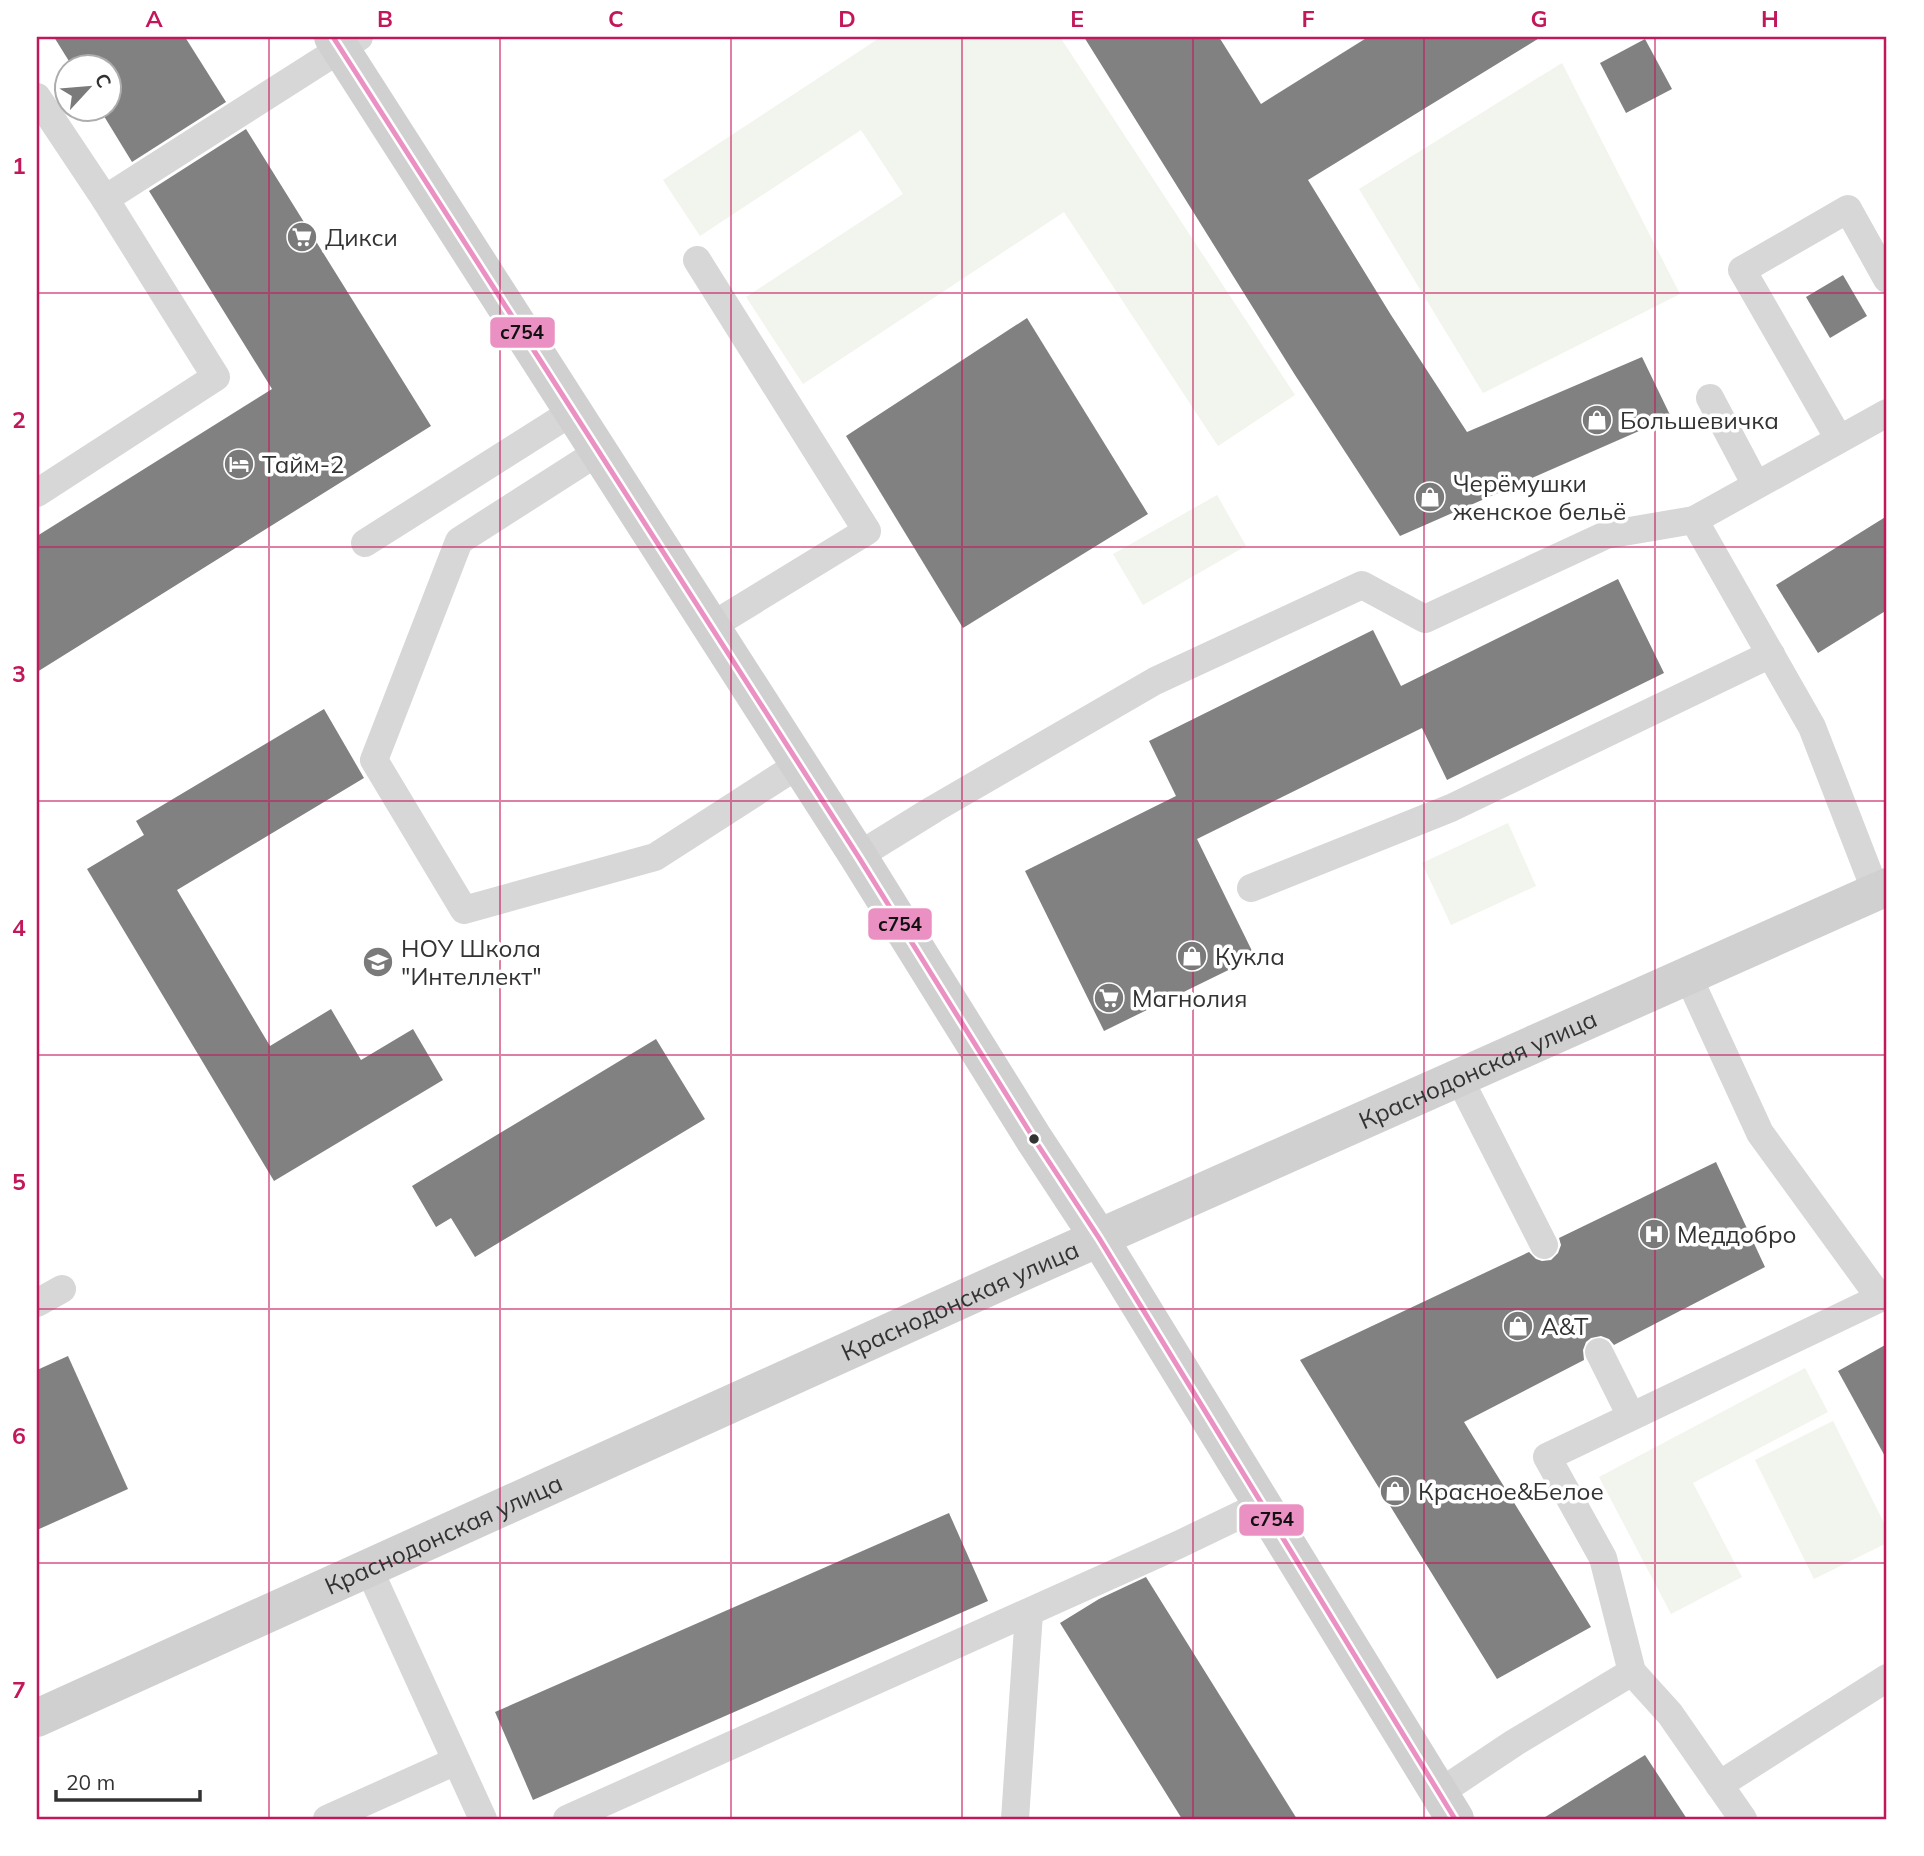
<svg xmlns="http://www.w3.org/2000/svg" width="1924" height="1856" font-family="Mulish,sans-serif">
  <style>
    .green { fill: #f1f5ed }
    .building { fill: #818181 }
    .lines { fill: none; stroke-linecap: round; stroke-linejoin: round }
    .lane { stroke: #d7d7d7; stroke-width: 28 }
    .secondary { stroke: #d0d0d0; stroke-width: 38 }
    .bus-1-casing { stroke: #fff; stroke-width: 10 }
    .bus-1 { stroke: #eb90c2; stroke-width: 5 }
    .grid { fill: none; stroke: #c2185b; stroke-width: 2; stroke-opacity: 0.55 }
    .bus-dot { fill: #333; stroke: #fff; stroke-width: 2.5 }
    .labels { text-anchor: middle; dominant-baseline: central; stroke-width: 7; stroke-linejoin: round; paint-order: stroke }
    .poi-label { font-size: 24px; fill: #333; stroke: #fff; text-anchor: start }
    .street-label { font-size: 24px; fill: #333; stroke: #fff }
    .line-badge { stroke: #fff; stroke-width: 2.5 }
    .pale-badge-label { font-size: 19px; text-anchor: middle; font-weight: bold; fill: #111 }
    .neatline { fill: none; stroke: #c2185b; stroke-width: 2.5 }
    .grid-label { font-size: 23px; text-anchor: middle; font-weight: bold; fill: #c2185b }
  </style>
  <rect width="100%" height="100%" fill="#fff"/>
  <g class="green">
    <polygon points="881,37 1060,37 1295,395 1218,446 1064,212 803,384 746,297 903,194 861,130 700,236 663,180"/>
    <polygon points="1562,63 1680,294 1483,393 1359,189"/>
    <polygon points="1217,495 1246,546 1143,605 1113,554"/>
    <polygon points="1508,823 1536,886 1451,925 1422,863"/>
    <polygon points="1805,1368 1828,1412 1693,1483 1742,1577 1671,1614 1599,1477"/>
    <polygon points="1833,1421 1887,1529 1887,1543 1814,1579 1755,1460"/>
  </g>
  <g class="building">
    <polygon points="54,37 185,37 226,102 132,162 99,108 108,108 108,66 72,66"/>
    <polygon points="1084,37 1219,37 1261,104 1368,37 1541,37 1308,180 1391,315 1467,432 1642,357 1671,417 1400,536 1295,375"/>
    <polygon points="1645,39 1672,89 1626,113 1600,63"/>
    <polygon points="246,129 431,426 37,672 37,536 272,389 149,191"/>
    <polygon points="1843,275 1867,316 1830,338 1806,297"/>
    <polygon points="1027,318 1148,514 963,628 846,436"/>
    <polygon points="1887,516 1887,610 1818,653 1776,585"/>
    <polygon points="1618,579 1664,673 1447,780 1422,728 1197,839 1255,957 1104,1031 1025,871 1176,796 1149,741 1373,630 1401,686"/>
    <polygon points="324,709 364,778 177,890 270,1046 331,1009 361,1060 413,1029 443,1080 274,1181 87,869 144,835 136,821"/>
    <polygon points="656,1039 705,1119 475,1257 451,1218 436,1227 412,1186"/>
    <polygon points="1716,1162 1765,1267 1614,1345 1609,1339 1601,1336 1591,1338 1586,1342 1583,1350 1584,1360 1464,1422 1591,1627 1497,1679 1300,1360 1529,1252 1536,1259 1542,1261 1551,1260 1558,1253 1561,1245 1559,1238"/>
    <polygon points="1887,1344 1887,1460 1838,1371"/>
    <polygon points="68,1356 128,1489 37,1530 37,1370"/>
    <polygon points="949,1513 988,1601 533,1800 495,1712"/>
    <polygon points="1146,1577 1242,1731 1297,1819 1182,1819 1060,1623 1099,1599"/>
    <polygon points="1645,1755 1687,1819 1542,1819 1611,1776"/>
  </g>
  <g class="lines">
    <g class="lane">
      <polyline points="37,97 105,199"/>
      <polyline points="697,260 867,531 710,627"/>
      <polyline points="1710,398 1756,485"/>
      <polyline points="1839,439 1742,270 1848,209 1887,279"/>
      <polyline points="598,452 459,541 374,760 464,910 655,857 798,765"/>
      <polyline points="37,493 216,377 105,199 359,37"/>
      <polyline points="365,543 572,412"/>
      <polyline points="858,856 934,809 1155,681 1362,585 1425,619 1606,535 1694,520"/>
      <polyline points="1251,888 1451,808 1771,654"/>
      <polyline points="1876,892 1812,727 1694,520 1887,413"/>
      <polyline points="1688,976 1760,1133 1880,1298 1547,1457 1603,1558 1632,1672 1670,1714 1743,1819"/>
      <polyline points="1459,1078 1544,1245"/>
      <polyline points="37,1303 62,1289"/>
      <polyline points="1599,1352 1631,1416"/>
      <polyline points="368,1567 483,1819"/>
      <polyline points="1719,1785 1887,1678"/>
      <polyline points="1439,1793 1514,1743 1632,1672"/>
      <polyline points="327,1819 456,1761"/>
      <polyline points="567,1819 1180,1544 1263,1504"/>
      <polyline points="1015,1819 1029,1613"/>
    </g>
    <g class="secondary">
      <polyline points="333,37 858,856 1034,1139 1099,1238 1455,1819"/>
      <path id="s1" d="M37 1718 1009 1278 1887 887"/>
    </g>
    <g class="bus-1-casing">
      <polyline id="bus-1" points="333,37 858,856 1034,1139 1099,1238 1455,1819"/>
    </g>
    <use href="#bus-1" class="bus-1"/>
  </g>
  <path class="grid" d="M269 37V1819M500 37V1819M731 37V1819M962 37V1819M1193 37V1819M1424 37V1819M1655 37V1819M37 293H1887M37 547H1887M37 801H1887M37 1055H1887M37 1309H1887M37 1563H1887"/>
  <defs>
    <g id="supermarket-disc" transform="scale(1.575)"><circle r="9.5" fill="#7a7a7a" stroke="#fff"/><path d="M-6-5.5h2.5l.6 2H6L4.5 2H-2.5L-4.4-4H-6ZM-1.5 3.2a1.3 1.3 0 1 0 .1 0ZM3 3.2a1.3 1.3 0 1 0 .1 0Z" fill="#fff"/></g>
    <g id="shop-disc" transform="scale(1.575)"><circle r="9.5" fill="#7a7a7a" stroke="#fff"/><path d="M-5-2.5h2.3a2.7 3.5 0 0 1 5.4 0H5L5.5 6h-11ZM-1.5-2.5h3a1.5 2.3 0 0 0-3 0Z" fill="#fff"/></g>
    <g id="hotel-disc" transform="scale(1.575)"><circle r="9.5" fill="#7a7a7a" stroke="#fff"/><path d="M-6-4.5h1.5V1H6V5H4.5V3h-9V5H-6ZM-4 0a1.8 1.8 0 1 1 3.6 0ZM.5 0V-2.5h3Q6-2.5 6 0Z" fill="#fff"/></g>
    <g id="school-disc" transform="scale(1.575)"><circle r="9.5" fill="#7a7a7a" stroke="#fff"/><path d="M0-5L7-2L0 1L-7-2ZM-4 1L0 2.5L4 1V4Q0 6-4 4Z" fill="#fff"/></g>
    <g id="hospital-disc" transform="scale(1.575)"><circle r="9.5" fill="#7a7a7a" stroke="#fff"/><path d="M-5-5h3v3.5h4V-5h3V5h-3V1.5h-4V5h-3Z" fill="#fff"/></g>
  </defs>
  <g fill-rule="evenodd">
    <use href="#supermarket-disc" x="302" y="237"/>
    <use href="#shop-disc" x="1597" y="420"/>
    <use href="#hotel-disc" x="239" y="464"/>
    <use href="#shop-disc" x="1430" y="497"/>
    <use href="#shop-disc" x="1192" y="956"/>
    <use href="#school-disc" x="378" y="962"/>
    <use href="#supermarket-disc" x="1109" y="998"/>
    <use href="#hospital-disc" x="1654" y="1234"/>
    <use href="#shop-disc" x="1518" y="1326"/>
    <use href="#shop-disc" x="1395" y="1491"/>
  </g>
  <circle class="bus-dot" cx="1034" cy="1139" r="6"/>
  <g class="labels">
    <g class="poi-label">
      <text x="325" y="237">Дикси</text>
      <text x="1620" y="420">Большевичка</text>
      <text x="262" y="464">Тайм-2</text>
      <text x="1453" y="483">Черёмушки<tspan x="1453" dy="28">женское бельё</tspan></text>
      <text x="401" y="948">НОУ Школа<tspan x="401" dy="28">"Интеллект"</tspan></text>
      <text x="1215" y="956">Кукла</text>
      <text x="1132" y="998">Магнолия</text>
      <text x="1677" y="1234">Меддобро</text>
      <text x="1541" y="1326">A&amp;T</text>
      <text x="1418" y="1491">Красное&amp;Белое</text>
    </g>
    <g class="street-label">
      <text stroke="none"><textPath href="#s1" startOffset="1580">Краснодонская улица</textPath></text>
      <text stroke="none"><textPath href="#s1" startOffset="1013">Краснодонская улица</textPath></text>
      <text stroke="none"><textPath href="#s1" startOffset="446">Краснодонская улица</textPath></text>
    </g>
  </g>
  <g class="line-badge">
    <rect x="489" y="316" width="67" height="33" rx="7" fill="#eb90c2"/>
    <rect x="867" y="907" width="66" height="34" rx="7" fill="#eb90c2"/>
    <rect x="1238" y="1503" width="67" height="34" rx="7" fill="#eb90c2"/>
  </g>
  <g class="pale-badge-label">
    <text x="522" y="339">с754</text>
    <text x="900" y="931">с754</text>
    <text x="1272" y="1526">с754</text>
  </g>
  <rect width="1924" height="1856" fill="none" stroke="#ffffff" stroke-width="77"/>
  <g transform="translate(88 88) rotate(64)"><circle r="33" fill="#ffffff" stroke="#adadad" stroke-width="2"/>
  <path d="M0-5L12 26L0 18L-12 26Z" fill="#7a7a7a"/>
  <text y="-10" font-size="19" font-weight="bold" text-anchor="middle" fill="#333333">С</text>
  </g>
  <path d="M56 1790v10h144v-10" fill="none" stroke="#333333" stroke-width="3.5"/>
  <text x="66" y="1790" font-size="21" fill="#333333" stroke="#ffffff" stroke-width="5" paint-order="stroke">20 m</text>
  <rect x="38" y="38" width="1847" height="1780" class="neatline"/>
  <g class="grid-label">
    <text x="154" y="27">A</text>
    <text x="385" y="27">B</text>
    <text x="616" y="27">C</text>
    <text x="847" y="27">D</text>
    <text x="1077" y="27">E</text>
    <text x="1308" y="27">F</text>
    <text x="1539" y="27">G</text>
    <text x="1770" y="27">H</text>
    <text x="19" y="174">1</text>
    <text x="19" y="428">2</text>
    <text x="19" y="682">3</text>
    <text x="19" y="936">4</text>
    <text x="19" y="1190">5</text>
    <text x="19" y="1444">6</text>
    <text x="19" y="1698">7</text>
  </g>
</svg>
